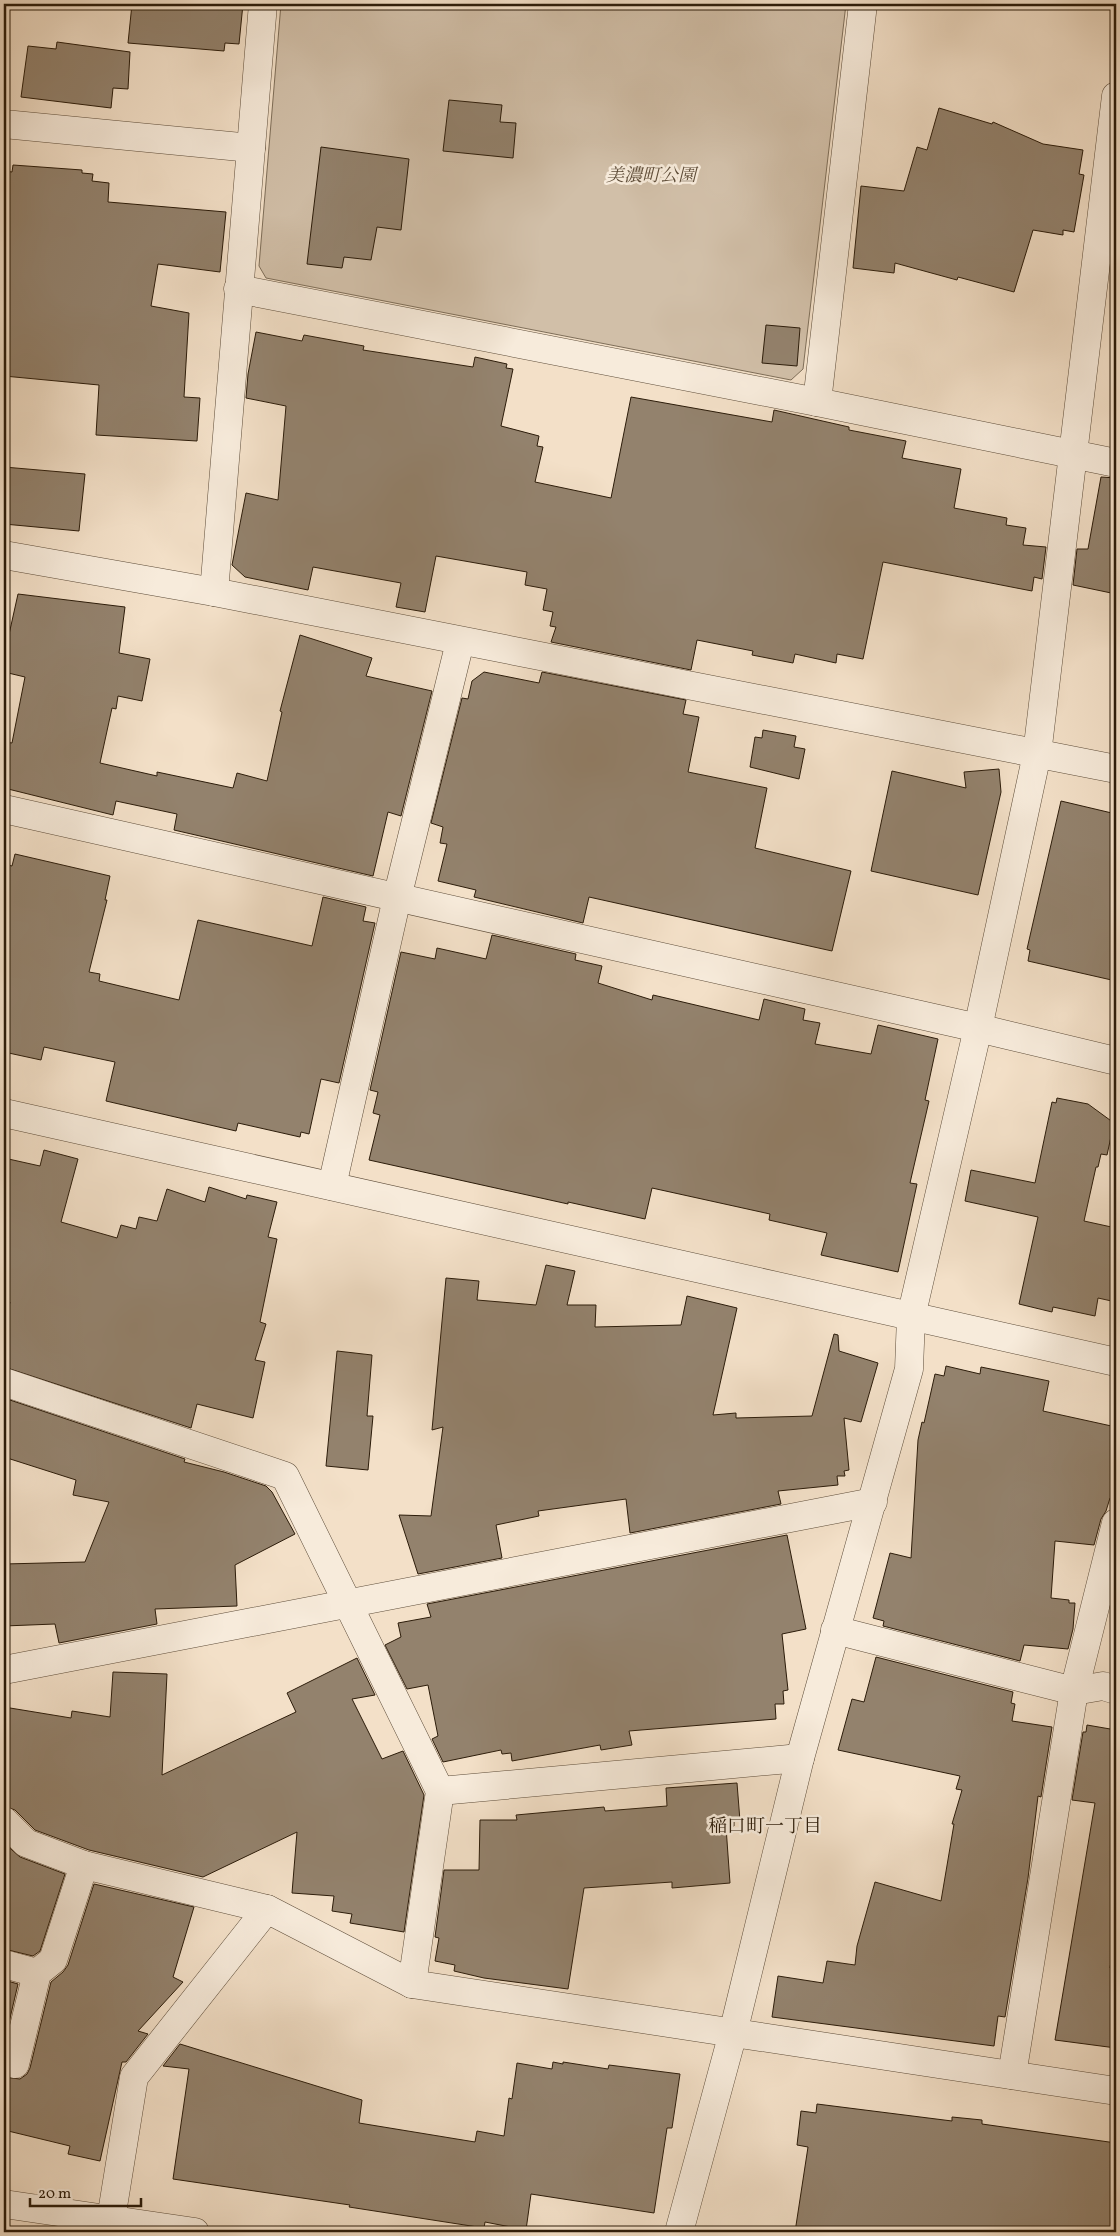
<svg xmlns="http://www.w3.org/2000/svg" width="1120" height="2236" font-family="Vollkorn,'Noto Serif JP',serif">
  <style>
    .green { fill: #d1bfa8; stroke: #7e6e59 }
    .building { fill: #93826d; stroke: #2c1c0a }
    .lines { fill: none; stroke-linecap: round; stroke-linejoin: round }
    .minor-casing { stroke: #5e4d3a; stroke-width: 29 }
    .minor { stroke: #f7ebdb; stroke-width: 28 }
    .labels { text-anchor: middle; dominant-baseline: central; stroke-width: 5; stroke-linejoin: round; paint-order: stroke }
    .park-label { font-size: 18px; font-style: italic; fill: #5e4d39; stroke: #f7ebdb }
    .neighbourhood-label { font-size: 19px; fill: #2c1c0a; stroke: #f7ebdb }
  </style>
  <rect width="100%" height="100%" fill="#f3e0c8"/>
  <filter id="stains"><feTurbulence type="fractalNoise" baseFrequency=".004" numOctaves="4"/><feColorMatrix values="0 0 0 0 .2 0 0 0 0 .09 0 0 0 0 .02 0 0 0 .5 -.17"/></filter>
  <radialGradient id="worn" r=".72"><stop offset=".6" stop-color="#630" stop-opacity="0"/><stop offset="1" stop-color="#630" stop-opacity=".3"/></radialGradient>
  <polygon class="green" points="281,4 846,4 803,369 791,380 266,278 259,266"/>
  <g class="building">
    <polygon points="132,4 243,4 239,44 225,43 224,51 128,43"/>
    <polygon points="57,42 130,52 128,89 113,88 111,108 21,97 28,46 56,49"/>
    <polygon points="449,100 502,105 500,122 516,123 513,158 443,151"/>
    <polygon points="939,108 992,124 993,122 1043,144 1083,150 1079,174 1084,175 1074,232 1063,230 1063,235 1033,230 1014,292 958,277 957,280 895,263 894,273 853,268 861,186 904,191 917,147 927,150"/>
    <polygon points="321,147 409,159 401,230 377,227 371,260 344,257 342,268 307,264"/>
    <polygon points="13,165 82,170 82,173 93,174 92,181 109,183 108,202 226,212 220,272 158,264 151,306 189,313 184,397 200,398 197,441 96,435 99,385 4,376 4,171 12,172"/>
    <polygon points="766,325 800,328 797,366 762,363"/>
    <polygon points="256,332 302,341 304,335 364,346 363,350 473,367 475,357 507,364 506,368 513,369 501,426 539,436 537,446 543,447 535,482 611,498 631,397 772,422 774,410 849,427 849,430 906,441 902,458 961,469 954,508 1007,518 1006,525 1026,528 1023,545 1046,547 1042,579 1034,577 1032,591 883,562 863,659 837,654 836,663 795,654 793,663 752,655 753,651 697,640 691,670 551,642 556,627 550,626 553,612 543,610 547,589 525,585 527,572 436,556 425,612 396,607 401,583 313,567 308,590 245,577 232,565 246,493 278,500 286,406 246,398 248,374"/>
    <polygon points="4,467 85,474 79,531 4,524"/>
    <polygon points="1101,477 1116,478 1116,594 1073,585 1077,549 1088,549"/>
    <polygon points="18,594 125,607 119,653 150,659 142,701 118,696 116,709 112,708 100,763 157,776 157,772 233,788 237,773 267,781 282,712 280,711 300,635 372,658 366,676 432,691 401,816 388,812 373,876 174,830 177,814 116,801 113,815 4,788 4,742 12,743 25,677 4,672 4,657"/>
    <polygon points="484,672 539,683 542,672 686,700 683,714 699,717 688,772 767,788 755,848 851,871 832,951 589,897 583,923 474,897 476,890 438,881 447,844 440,843 443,827 431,823 462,698 468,699 472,681"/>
    <polygon points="763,730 796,736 794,747 805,749 799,779 750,767 755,737 762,738"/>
    <polygon points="999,769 1001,792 978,895 871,871 892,771 966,788 964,772"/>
    <polygon points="1061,801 1116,814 1116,981 1028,961 1030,950 1027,949"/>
    <polygon points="15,854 110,876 105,900 107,900 89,972 100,974 99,981 179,1000 198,920 312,946 323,897 366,907 363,921 375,923 339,1083 321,1079 309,1134 301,1132 300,1137 238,1123 236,1131 106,1101 115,1062 44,1047 41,1060 4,1052 4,864 12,866"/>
    <polygon points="492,935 576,954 575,960 602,966 598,983 652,1000 653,995 759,1020 764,999 805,1009 803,1020 820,1023 815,1044 871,1054 878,1025 938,1039 925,1100 929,1101 910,1183 917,1184 898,1272 821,1255 827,1233 769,1220 770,1214 652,1188 645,1219 568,1202 568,1204 369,1160 380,1115 373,1113 378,1092 370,1090 401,952 435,959 437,948 486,959"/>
    <polygon points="1057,1098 1088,1104 1114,1123 1107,1155 1101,1154 1098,1167 1096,1167 1084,1221 1116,1228 1116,1302 1098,1298 1095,1316 1053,1307 1052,1312 1019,1304 1038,1217 965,1201 971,1170 1035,1183 1052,1102 1056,1103"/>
    <polygon points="44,1150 78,1159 61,1222 117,1238 121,1225 136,1229 139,1217 157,1221 167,1189 205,1202 209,1187 246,1199 247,1195 277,1202 268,1237 277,1239 260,1322 266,1324 255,1360 265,1362 253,1418 197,1404 191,1428 4,1367 4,1329 10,1302 4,1300 4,1158 40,1166"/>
    <polygon points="546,1265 575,1271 567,1305 596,1305 595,1327 681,1325 687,1296 737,1308 713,1415 736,1413 736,1418 812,1416 834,1334 838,1335 839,1351 878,1363 861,1422 844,1418 849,1470 844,1471 845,1476 837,1476 838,1485 778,1491 781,1504 630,1533 626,1499 538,1511 539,1516 496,1525 502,1558 418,1574 399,1515 431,1516 443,1427 432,1430 446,1278 479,1281 477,1300 536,1305"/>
    <polygon points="337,1351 372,1355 367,1416 373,1416 368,1470 326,1466"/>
    <polygon points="946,1366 980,1374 981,1367 1049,1381 1043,1411 1116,1427 1116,1480 1112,1498 1110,1498 1106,1511 1101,1519 1094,1545 1055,1541 1051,1598 1069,1600 1069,1603 1075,1603 1073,1629 1068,1649 1024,1645 1020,1661 883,1626 884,1621 873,1618 890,1553 911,1558 918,1440 922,1422 924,1423 935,1374 944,1376"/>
    <polygon points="4,1398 185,1459 184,1462 224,1472 266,1486 272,1492 295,1534 235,1565 237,1606 155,1609 157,1624 59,1643 55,1624 4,1626 4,1564 85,1562 109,1502 73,1495 76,1480 4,1457"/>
    <polygon points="787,1535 806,1629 782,1634 788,1690 783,1691 784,1704 775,1704 776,1719 629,1731 632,1745 601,1750 600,1745 512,1761 511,1753 502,1754 501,1750 443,1762 432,1739 438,1736 428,1685 407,1689 385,1645 401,1637 398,1623 431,1617 427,1604"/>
    <polygon points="876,1657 1013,1692 1011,1703 1015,1704 1012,1721 1052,1727 1041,1797 1038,1796 1028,1878 1005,2017 998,2016 994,2046 772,2017 778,1976 823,1983 827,1961 855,1965 857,1946 875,1882 941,1901 954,1824 952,1824 962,1790 956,1789 960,1776 838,1750 852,1699 864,1702"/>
    <polygon points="357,1658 375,1695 352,1699 382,1759 403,1751 424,1795 404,1932 350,1923 352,1914 332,1911 334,1896 292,1893 297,1832 203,1877 89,1850 35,1830 15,1810 4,1806 4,1707 71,1718 72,1711 110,1717 113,1672 167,1674 162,1775 296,1712 287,1693"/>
    <polygon points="1087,1725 1116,1730 1116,1926 1110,1968 1116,1969 1116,2048 1055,2040 1095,1803 1072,1800 1083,1732 1086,1732"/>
    <polygon points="737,1783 740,1821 734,1821 734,1826 726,1827 730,1883 672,1888 672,1882 584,1888 568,1989 484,1978 454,1971 455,1965 435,1961 439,1938 435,1937 444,1870 479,1870 480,1820 517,1820 516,1815 604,1807 605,1811 667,1806 666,1788"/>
    <polygon points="4,1843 20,1857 65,1874 40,1951 33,1956 4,1949"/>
    <polygon points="94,1884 194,1907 173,1977 183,1982 138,2031 148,2034 126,2062 122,2062 100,2161 68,2154 70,2146 4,2130 4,2077 20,2079 27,2074 30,2068 51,1982 63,1972 68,1965"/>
    <polygon points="4,1980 18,1984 4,2044"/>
    <polygon points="180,2044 362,2100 359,2123 475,2142 477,2131 504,2136 509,2098 512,2099 517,2063 552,2069 553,2062 563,2064 563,2062 608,2069 609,2065 680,2074 672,2128 667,2128 654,2213 531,2194 526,2230 485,2222 484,2228 349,2207 350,2205 173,2179 189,2069 163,2066"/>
    <polygon points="817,2104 952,2121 952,2117 982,2120 982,2124 1116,2143 1116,2232 795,2232 808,2147 797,2145 801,2111 816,2113"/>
  </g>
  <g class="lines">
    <g class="minor-casing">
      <g id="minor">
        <polyline points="4,124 251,148"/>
        <polyline points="238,289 817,402 1116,463"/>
        <polyline points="817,402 863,4"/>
        <polyline points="4,555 214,592 1116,769"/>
        <polyline points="214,592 263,4"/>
        <polyline points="4,809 978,1028 1116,1061"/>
        <polyline points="4,1113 1116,1362"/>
        <polyline points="332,1186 397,898 460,642"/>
        <polyline points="4,1382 285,1476 440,1791 412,1984"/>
        <polyline points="835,1630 1074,1691 1103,1686 1116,1690"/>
        <polyline points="4,1670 873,1502"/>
        <polyline points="440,1791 800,1758"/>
        <polyline points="4,1821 26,1843 84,1865 267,1909 412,1984 1116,2091"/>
        <polyline points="4,1964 37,1973"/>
        <polyline points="4,2061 15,2064 37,1973 53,1960 84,1865"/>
        <polyline points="1012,2075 1074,1691 1116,1523"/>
        <polyline points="4,2204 195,2232"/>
        <polyline points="111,2219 134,2077 267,1909"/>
        <polyline points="679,2232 733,2033 800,1758 909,1369 911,1317 978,1028 1037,754 1116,96"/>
      </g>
    </g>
    <use href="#minor" class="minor"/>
  </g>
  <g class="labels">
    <g class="park-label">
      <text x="651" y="176">美濃町公園</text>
    </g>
    <g class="neighbourhood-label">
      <text x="765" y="1827">稲口町一丁目</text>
    </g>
  </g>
  <rect width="1120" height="2236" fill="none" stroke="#f3e0c8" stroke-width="20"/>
  <rect x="5" y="5" width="1110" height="2226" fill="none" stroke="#2c1c0a" stroke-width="2.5"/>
  <rect x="10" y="10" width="1100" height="2216" fill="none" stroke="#2c1c0a"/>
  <path d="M30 2198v8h111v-8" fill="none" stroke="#2c1c0a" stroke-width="2.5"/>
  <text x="38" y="2198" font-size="15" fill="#2c1c0a" stroke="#f7ebdb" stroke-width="4" paint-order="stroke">20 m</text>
  <rect width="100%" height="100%" filter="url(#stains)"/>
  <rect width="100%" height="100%" fill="url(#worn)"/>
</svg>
